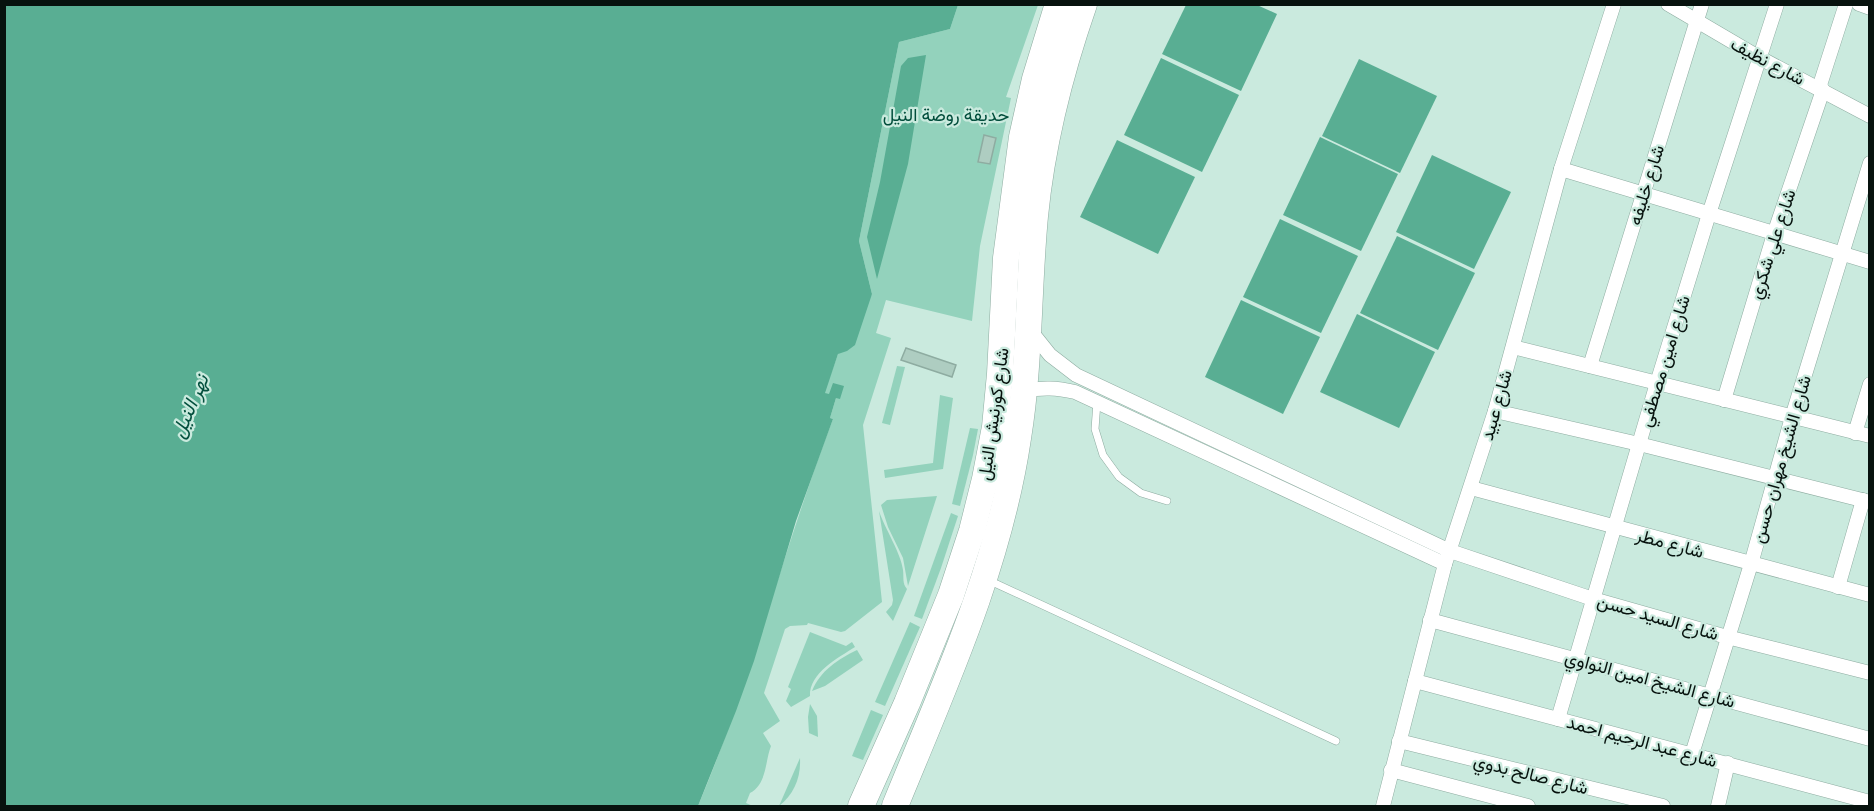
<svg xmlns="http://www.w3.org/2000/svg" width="1874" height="811" font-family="'Archivo Narrow',Vazirmatn,sans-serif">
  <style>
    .green { fill: #93d2bc }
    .water { fill: #59ae93 }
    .building { fill: #aecdc1; stroke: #8eaca1; stroke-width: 1.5 }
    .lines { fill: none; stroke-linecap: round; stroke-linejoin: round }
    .lane-casing { stroke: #8eaca1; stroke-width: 8 }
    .street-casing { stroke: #8eaca1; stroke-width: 15 }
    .highway-casing { stroke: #8eaca1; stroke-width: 27 }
    .lane { stroke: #fff; stroke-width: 7 }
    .street { stroke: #fff; stroke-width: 14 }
    .highway { stroke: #fff; stroke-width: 26 }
    .labels { text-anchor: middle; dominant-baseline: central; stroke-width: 4.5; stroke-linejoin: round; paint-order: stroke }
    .street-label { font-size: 18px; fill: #07120e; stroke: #caeade }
    .park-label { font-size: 18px; fill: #004d3b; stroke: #caeade }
    .water-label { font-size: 20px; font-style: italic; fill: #04503e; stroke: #caeade }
  </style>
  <rect width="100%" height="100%" fill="#caeade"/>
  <g class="green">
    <path d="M958 5H1038L1006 97 1011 98 980 246 972 321 886 300 876 333 891 338 863 425 882 602 845 631 841 632 808 623 807 625 790 626 785 629 764 693 780 721 763 733 771 746C765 761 767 784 750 793L746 803 753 806H698C751 681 784 547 833 419L830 418 836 398 824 393 838 354 872 294 859 241 899 42 950 29Z"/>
    <polygon points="897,366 905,367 890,425 882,423"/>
    <polygon points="940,395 953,398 943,469 885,478 884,470 933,463"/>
    <polygon points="970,428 978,429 973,455 960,506 952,504"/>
    <polygon points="937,496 908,586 903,558 888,527 881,505 887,500"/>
    <path d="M879 511C885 529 901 553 903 570 904 578 902 583 907 589L893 621 886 612 892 605 893 600Z"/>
    <polygon points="951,513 958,516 941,568 922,619 914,616"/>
    <polygon points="910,622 920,627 885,706 875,702"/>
    <path d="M810 632 846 646 852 642 855 647C838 658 809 673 810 696L791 707 786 701 791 689 788 687Z"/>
    <path d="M857 650 863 660 825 686 812 691C820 671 838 659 857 650Z"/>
    <polygon points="810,704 817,716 818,737 809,733 808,717"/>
    <polygon points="871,710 883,715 863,760 852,756"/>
    <path d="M800 758C801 778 794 794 779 806Z"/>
  </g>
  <g class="water">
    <polygon points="5,4 958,5 950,29 899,42 859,241 872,294 855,345 847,351 838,354 825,393 829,394 833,383 844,386 840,399 836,398 830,418 833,419 796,521 754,661 736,711 698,806 5,806"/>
    <polygon points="1186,5 1257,5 1277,14 1241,91 1162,54"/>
    <polygon points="926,55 908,164 877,279 867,237 880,182 901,66 908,58"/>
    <polygon points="1161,58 1239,95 1202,172 1124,135"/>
    <polygon points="1359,59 1437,96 1400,173 1322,136"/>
    <polygon points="1320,137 1398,174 1361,251 1283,215"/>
    <polygon points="1117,140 1195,177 1158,254 1080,217"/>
    <polygon points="1432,155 1511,192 1474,269 1396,232"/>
    <polygon points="1280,219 1358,256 1321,333 1243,297"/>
    <polygon points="1397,236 1475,273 1438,350 1360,313"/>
    <polygon points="1241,300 1320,337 1283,414 1205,377"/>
    <polygon points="1357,314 1435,352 1399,428 1320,392"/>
  </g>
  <g class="building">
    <polygon points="984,135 996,138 990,164 978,162"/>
    <polygon points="906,348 956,365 952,377 901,360"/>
  </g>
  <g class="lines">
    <g class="lane-casing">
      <g id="lane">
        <polyline points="1097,402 1095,429 1103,455 1119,477 1141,493 1167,501"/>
        <polyline points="988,580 1336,741"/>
      </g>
    </g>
    <g class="street-casing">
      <g id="street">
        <polyline points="1668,4 1760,58 1870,116"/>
        <polyline points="1859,4 1870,8"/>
        <polyline points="1819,88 1846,4"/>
        <polyline points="1561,169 1870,262"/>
        <polyline points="1030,330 1050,355 1076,375 1450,551 1593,599 1727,637 1870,673"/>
        <polyline points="1513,347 1870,436"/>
        <polyline points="1590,366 1702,4"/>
        <path d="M1024 391C1043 387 1057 388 1075 392L1445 564"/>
        <polyline points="1724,400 1774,234 1823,90"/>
        <polyline points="1495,411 1639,444 1870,502"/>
        <polyline points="1855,433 1870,384"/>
        <polyline points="1471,488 1870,595"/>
        <polyline points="1838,587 1863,500"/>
        <polyline points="1430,620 1870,739"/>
        <polyline points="1415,681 1870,802"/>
        <polyline points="1558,719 1657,383 1709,214 1777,4"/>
        <polyline points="1399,741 1663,806"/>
        <polyline points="1692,754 1751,564 1792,417 1870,163"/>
        <polyline points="1391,770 1528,806"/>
        <polyline points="1383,806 1445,564 1495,411 1561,169 1614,4"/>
        <polyline points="1718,806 1728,763"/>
      </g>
    </g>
    <g class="highway-casing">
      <g id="highway">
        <polyline points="861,806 907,703 951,595 972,531 985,479 995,427 1000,374 1006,258 1022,137 1035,79 1058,4"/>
        <path d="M895 806C944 686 999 567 1018 438 1030 364 1028 290 1035 216 1042 144 1060 73 1084 4"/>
      </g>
    </g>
    <use href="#lane" class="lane"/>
    <use href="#street" class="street"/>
    <use href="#highway" class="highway"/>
  </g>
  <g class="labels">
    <g class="street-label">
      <text transform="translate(1768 61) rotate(28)">شارع نظيف</text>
      <text transform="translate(1646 185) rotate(-73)">شارع خليفه</text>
      <text transform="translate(1772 244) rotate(-72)">شارع علي شكري</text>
      <text transform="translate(1664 361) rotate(-73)">شارع امين مصطفي</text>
      <text transform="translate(1496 405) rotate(-74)">شارع عبيد</text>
      <text transform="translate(993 414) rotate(-82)">شارع كورنيش النيل</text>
      <text transform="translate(1781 459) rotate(-74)">شارع الشيخ مهران حسن</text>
      <text transform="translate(1670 543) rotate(15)">شارع مطر</text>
      <text transform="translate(1658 617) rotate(16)">شارع السيد حسن</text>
      <text transform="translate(1650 679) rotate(15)">شارع الشيخ امين النواوي</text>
      <text transform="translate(1642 741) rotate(15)">شارع عبد الرحيم احمد</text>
      <text transform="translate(1531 774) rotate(14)">شارع صالح بدوي</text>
    </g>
    <g class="park-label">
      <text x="946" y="114">حديقة روضة النيل</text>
    </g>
    <g class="water-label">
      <text transform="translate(189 406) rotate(-67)">نهر النيل</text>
    </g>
  </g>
  <rect width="1874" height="811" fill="none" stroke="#07120e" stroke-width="12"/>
</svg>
